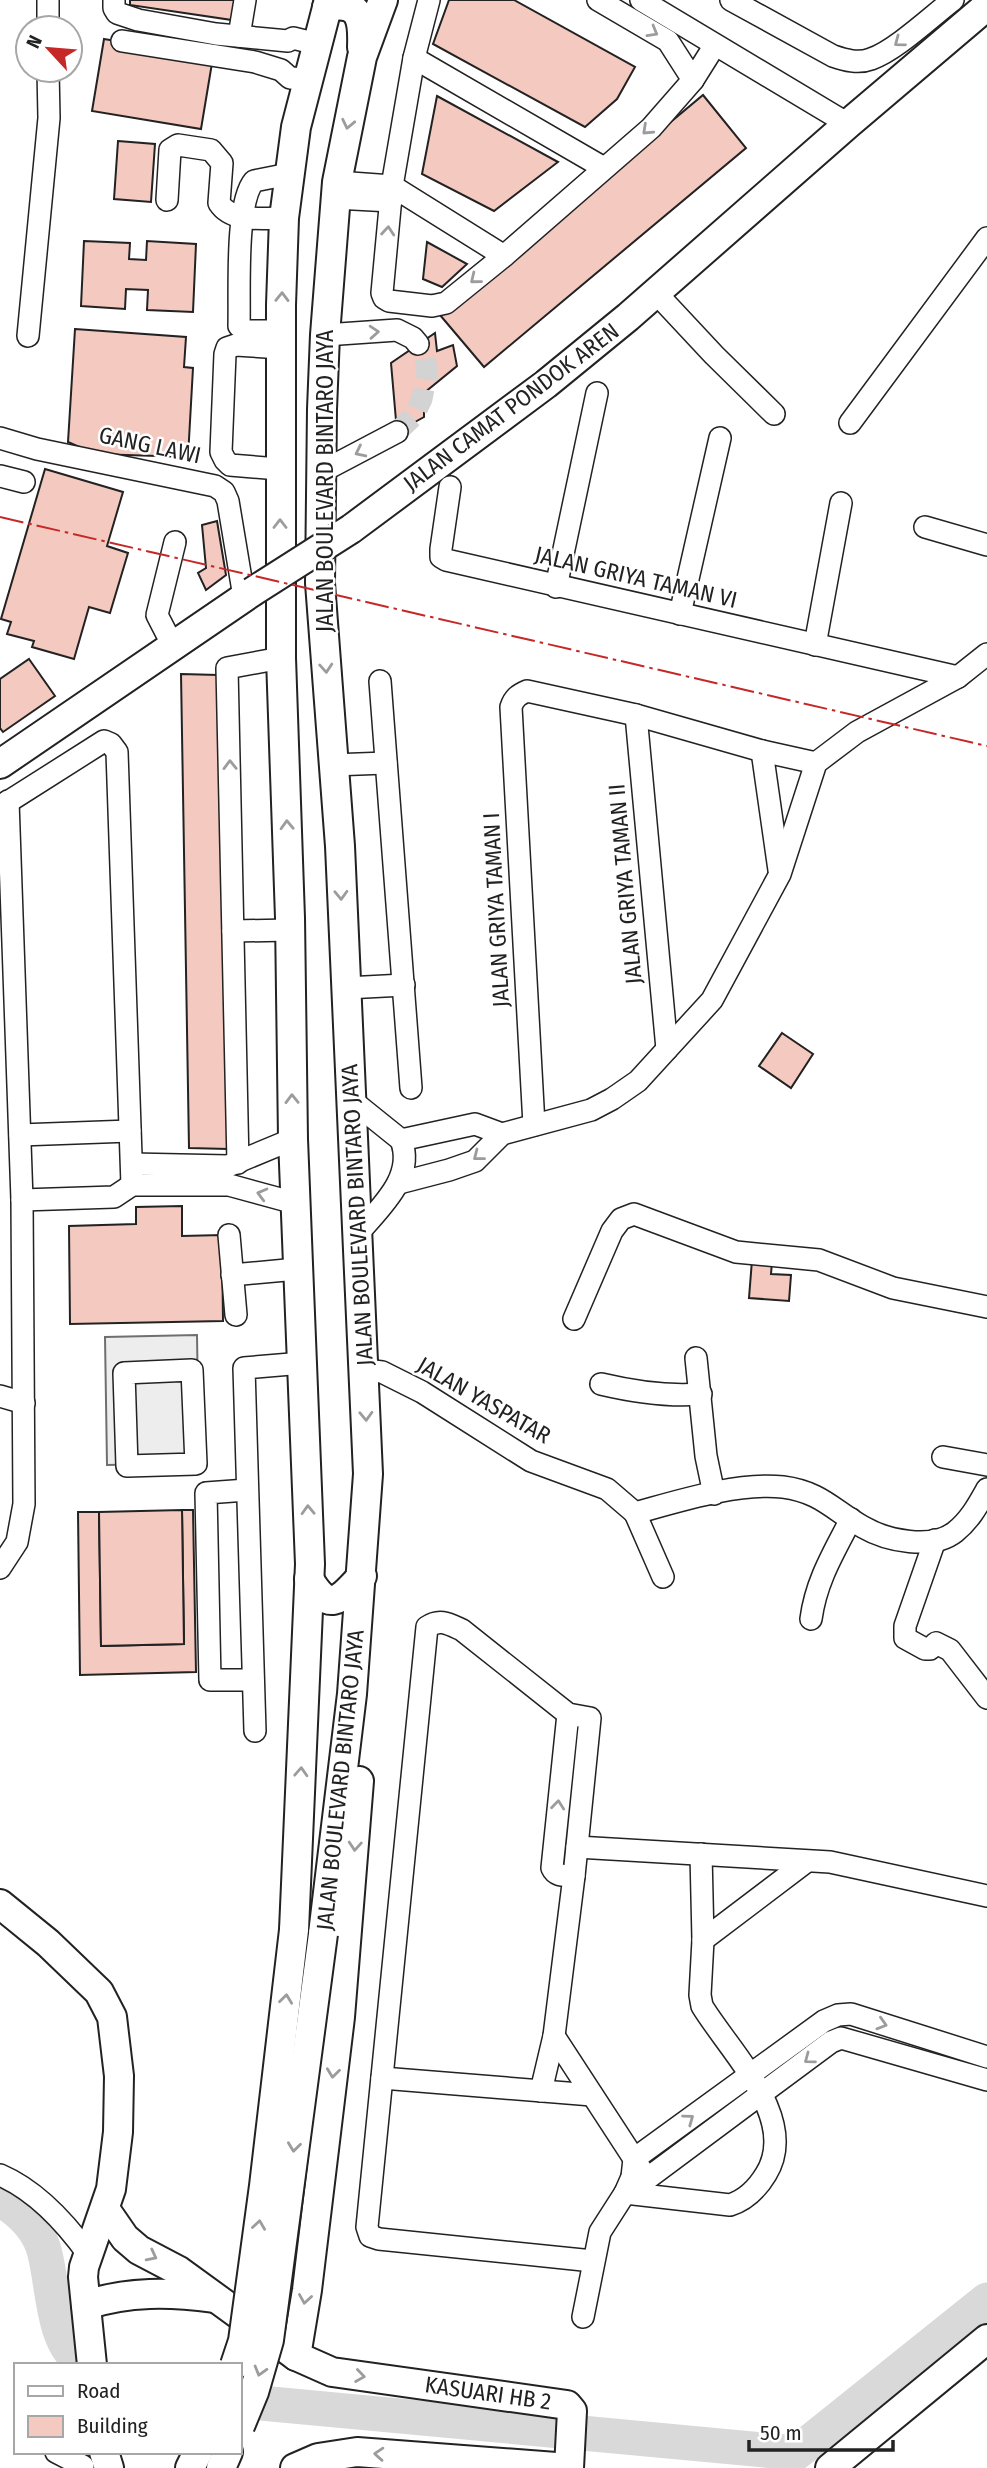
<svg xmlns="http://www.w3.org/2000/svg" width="987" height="2468" font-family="'Fira Sans Condensed',sans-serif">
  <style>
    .parking { fill: #ededed; stroke: #6f6f6f; stroke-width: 2 }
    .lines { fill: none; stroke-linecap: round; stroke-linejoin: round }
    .river { stroke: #d9d9d9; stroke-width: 35 }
    .building { fill: #f3c9c0; stroke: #222; stroke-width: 2 }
    .minor-tunnel { stroke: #d3d3d3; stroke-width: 21; stroke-dasharray: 21 10; stroke-linecap: butt }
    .minor-casing { stroke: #222; stroke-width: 24 }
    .major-casing { stroke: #222; stroke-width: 32 }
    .minor { stroke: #fff; stroke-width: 21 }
    .major { stroke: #fff; stroke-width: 28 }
    .major-bridge-casing { stroke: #222; stroke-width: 32; stroke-linecap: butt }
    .major-bridge { stroke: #fff; stroke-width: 28 }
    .power { stroke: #c62828; stroke-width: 2; stroke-dasharray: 24 5 3.5 5; stroke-linecap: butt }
    .oneway { stroke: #9c9c9c }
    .labels { text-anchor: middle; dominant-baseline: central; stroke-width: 5; stroke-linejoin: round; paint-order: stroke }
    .street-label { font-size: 23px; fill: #222; stroke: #fff }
  </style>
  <rect width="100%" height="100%" fill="#fff"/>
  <polygon class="parking" points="197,1335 199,1463 107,1465 105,1337"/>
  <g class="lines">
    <g class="river">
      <path d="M0 2199C18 2210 36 2226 43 2247 54 2280 50 2344 83 2362"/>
      <polyline points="240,2401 796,2453 987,2300"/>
    </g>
  </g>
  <g class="building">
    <polygon points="130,0 235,0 232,20 130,5"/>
    <polygon points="449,0 514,0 635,67 617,99 585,127 433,44"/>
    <polygon points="104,39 213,57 201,129 92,111"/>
    <polygon points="703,95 746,148 484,367 440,315"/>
    <polygon points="437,96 558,162 494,211 422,174"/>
    <polygon points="118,141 155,144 151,202 114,199"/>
    <polygon points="84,241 130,243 129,259 146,260 147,241 196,244 193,312 147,310 148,290 126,289 125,309 81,306"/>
    <polygon points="427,242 467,264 442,287 423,279"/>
    <polygon points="75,329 186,337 184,367 193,368 188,457 95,454 68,442"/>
    <polygon points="435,333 437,351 453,345 457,366 424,393 424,417 397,432 391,363"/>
    <polygon points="45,469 123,492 107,546 128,553 110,613 89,607 74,659 32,647 34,641 7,634 11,622 1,619"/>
    <polygon points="217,521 226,575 206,590 198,573 206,568 202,525"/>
    <polygon points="29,659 55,696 3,732 0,728 0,679"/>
    <polygon points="181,674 218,675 228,1149 189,1148"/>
    <polygon points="782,1033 813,1054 791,1088 759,1066"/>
    <polygon points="182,1206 182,1236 222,1235 223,1321 70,1324 69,1226 136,1224 136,1207"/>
    <polygon points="752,1260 772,1262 771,1274 791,1275 789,1301 749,1298"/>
    <polygon points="182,1510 193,1510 196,1672 80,1675 78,1512 99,1512 101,1646 184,1644"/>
    <polygon points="182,1510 184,1644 101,1646 99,1512"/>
  </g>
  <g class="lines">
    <polyline class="minor-tunnel" points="397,432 414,416 422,399 427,373 425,354 418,344"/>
    <g class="minor-casing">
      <g id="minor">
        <polyline points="48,0 48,28"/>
        <polyline points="114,0 114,8 117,13 138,20 216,34 288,41 293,38 317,44"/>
        <polyline points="429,0 414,58 392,186 382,293 384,298 389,301 432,306 446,303 504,256 651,128 693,80 715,45"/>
        <polyline points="598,0 668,41 693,80"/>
        <polyline points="641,0 848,124"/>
        <path d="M731 0 833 56C845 60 858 64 871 59 895 51 932 16 953 0"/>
        <polyline points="239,36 245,0"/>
        <polyline points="122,41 255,62 281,70 290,78 308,79"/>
        <polyline points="414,58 604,168"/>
        <polyline points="337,182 392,186 504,256"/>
        <polyline points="335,198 391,201"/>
        <path d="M167 200 170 150 178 145 211 150 222 163 219 203C232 223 263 218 284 218"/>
        <polyline points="657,294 714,355 774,414"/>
        <path d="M281 331H245L239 326C240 294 235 203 254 181L289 174"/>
        <polyline points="325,335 397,330 413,338 418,344"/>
        <polyline points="28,336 49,118 48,70"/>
        <polyline points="850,423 987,238"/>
        <polyline points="0,438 37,449 215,486 224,492 228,501 244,597"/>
        <polyline points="279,469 230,465 225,460 221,452 225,354 227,348 236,345 281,348"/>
        <polyline points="323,471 397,432"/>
        <polyline points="0,476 24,482"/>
        <polyline points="450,487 441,549 441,557 446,560 958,677"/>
        <polyline points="925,527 987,545"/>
        <polyline points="556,587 597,393"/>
        <polyline points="680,614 720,438"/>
        <polyline points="815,645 841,503"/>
        <polyline points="173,646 157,615 175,542"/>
        <polyline points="380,681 411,1088"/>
        <polyline points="636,715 667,1049"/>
        <polyline points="762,751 779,870"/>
        <polyline points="332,765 386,763"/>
        <polyline points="0,807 104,741 111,744 117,752 132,1185"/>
        <polyline points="233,931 290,930"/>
        <polyline points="346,988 404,985"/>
        <path d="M350 1099 401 1140C416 1178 378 1209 356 1236"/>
        <path d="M534 1125 511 707C514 698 518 695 527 691L636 715 762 751 816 763"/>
        <polyline points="20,1135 130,1131"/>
        <polyline points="401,1140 475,1124 502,1134"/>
        <polyline points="238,1163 227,668 281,658"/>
        <polyline points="132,1164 228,1166 293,1139"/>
        <polyline points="399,1183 449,1170 475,1161 502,1134 591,1110 612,1099 638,1081 712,1000 780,874 816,763 857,732 958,677 987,654"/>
        <polyline points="22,1200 114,1197 132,1185 229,1185 295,1203"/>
        <polyline points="229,1235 236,1315"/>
        <polyline points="232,1275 297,1269"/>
        <polyline points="574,1319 612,1231 621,1219 634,1214 736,1252 819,1260 893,1288 987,1307"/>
        <polyline points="696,1358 706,1456 714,1494"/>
        <polygon points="192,1370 196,1464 127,1466 124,1373"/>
        <path d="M365 1370 382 1372 422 1392 531 1461 607 1489 635 1513C679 1501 738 1482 783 1487 821 1492 833 1510 863 1527 887 1541 932 1550 955 1532 970 1520 978 1505 987 1489"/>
        <path d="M601 1384C635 1392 667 1397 701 1394"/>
        <polyline points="0,1396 24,1403"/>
        <polyline points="943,1457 987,1465"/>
        <polyline points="247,1490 206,1493 210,1680 253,1680"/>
        <polyline points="635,1513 663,1577"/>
        <polyline points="935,1540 905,1626 905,1638 925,1649 930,1649 936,1643 950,1650 987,1698"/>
        <polyline points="0,1568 17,1542 24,1504 22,1200 8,801"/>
        <path d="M811 1619C816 1581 834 1552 851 1519"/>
        <path d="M568 1714 552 1868C556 1877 565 1875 574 1876"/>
        <polyline points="255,1731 244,1368 303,1363"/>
        <polyline points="577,1847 830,1862 987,1896"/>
        <polyline points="703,1940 806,1862"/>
        <polyline points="554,2036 642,2171"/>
        <polyline points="382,2078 592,2095"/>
        <path d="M541 2091 554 2036 574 1876 590 1718 568 1714 462 1630C449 1624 440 1618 427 1627L367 2227 370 2236 379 2239 593 2261"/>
        <path d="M0 2175C37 2191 65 2222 88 2254"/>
        <polyline points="632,2177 648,2178 831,2042 841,2038 987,2080"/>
        <path d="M625 2193 730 2205C746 2200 757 2189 766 2174 800 2119 730 2052 702 2006L700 1995 703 1940 701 1854"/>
        <polyline points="583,2317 600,2232 625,2193 632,2177 634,2159 824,2021 838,2015 851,2014 987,2057"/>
        <polyline points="56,2452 83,2466"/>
      </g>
    </g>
    <g class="major-casing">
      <g id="major">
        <path d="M327 7C361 0 363 20 362 47"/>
        <polyline points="351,529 546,384 628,317 848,124 987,6"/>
        <polyline points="0,764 252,592"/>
        <path d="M309 1579C329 1614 340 1600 362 1576"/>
        <polyline points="0,1904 48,1943 99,1992 112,2017 119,2076 118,2132 111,2189 84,2267 83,2277 92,2365"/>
        <polyline points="294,1930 310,1564 293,1139 290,918 281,658 281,305 284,218 296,127 329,0"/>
        <polyline points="323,1934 352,1694 368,1474 340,846 320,583 322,409 325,335 337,182 362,57 383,0"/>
        <polyline points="105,2209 125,2238 139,2250 179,2271 296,2356 332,2372 567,2405 572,2411 569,2468"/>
        <path d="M86 2305C129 2291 170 2292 214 2298"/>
        <polyline points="296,2356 307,2290 340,2017 359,1781"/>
        <polyline points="104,2452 109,2468"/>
        <polyline points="190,2468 198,2452"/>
        <polyline points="221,2468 228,2452"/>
        <polyline points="295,2468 318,2458 357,2452 569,2468"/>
        <polyline points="830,2468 987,2339"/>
      </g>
    </g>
    <use href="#minor" class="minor"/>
    <use href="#major" class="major"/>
    <g class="major-bridge-casing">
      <g id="major-bridge">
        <polyline points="252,592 351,529"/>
        <polyline points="235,2365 243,2341 264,2186 294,1930"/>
        <polyline points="240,2426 254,2392 269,2340 323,1934"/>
      </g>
    </g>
    <use href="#major-bridge" class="major-bridge"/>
    <polyline class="power" points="0,517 987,746"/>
  </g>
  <defs><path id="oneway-chevron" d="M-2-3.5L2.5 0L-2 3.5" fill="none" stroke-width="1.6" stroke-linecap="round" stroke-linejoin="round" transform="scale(1.75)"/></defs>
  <g class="oneway">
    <use href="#oneway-chevron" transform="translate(653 32) rotate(30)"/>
    <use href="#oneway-chevron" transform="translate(899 42) rotate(143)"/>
    <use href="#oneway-chevron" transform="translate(348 124) rotate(102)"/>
    <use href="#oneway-chevron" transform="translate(647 130) rotate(137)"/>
    <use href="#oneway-chevron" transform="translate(388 231) rotate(-85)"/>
    <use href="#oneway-chevron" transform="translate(475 279) rotate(141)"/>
    <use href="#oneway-chevron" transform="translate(282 297) rotate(-89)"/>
    <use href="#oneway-chevron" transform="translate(374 332) rotate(-4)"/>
    <use href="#oneway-chevron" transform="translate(360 452) rotate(154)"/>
    <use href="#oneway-chevron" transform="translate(280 524) rotate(-90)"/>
    <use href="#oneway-chevron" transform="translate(326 668) rotate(86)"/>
    <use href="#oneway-chevron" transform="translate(230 765) rotate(-91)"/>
    <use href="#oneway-chevron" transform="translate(287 825) rotate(-92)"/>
    <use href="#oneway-chevron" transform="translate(341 895) rotate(88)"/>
    <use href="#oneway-chevron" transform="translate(292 1099) rotate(-91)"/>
    <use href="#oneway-chevron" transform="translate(478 1156) rotate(142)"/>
    <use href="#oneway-chevron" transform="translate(262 1194) rotate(-165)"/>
    <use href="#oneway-chevron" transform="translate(366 1416) rotate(88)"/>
    <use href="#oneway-chevron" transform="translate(308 1510) rotate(-92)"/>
    <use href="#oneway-chevron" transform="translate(301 1772) rotate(-87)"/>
    <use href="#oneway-chevron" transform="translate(558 1805) rotate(-84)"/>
    <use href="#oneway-chevron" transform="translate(355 1846) rotate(94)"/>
    <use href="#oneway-chevron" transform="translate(286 1999) rotate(-83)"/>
    <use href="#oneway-chevron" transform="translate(882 2024) rotate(17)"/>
    <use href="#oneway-chevron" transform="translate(809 2059) rotate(143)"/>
    <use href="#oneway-chevron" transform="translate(333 2073) rotate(97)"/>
    <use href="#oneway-chevron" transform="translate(689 2119) rotate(-36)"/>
    <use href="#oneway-chevron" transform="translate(294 2147) rotate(97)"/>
    <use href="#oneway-chevron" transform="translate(259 2225) rotate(-82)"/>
    <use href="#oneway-chevron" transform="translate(152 2256) rotate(27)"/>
    <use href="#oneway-chevron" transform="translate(305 2299) rotate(99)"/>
    <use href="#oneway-chevron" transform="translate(260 2371) rotate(106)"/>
    <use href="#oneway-chevron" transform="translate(360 2376) rotate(8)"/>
    <use href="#oneway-chevron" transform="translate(379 2454) rotate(-176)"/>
  </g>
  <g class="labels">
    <g class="street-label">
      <text transform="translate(511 407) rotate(-37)">JALAN CAMAT PONDOK AREN</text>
      <text transform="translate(150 445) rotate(12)">GANG LAWI</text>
      <text transform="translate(325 481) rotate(-90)">JALAN BOULEVARD BINTARO JAYA</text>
      <text transform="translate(636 577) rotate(13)">JALAN GRIYA TAMAN VI</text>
      <text transform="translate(625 884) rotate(-95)">JALAN GRIYA TAMAN II</text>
      <text transform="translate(496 910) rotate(-93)">JALAN GRIYA TAMAN I</text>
      <text transform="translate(357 1215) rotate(-93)">JALAN BOULEVARD BINTARO JAYA</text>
      <text transform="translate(484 1400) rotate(30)">JALAN YASPATAR</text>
      <text transform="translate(340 1780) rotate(-84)">JALAN BOULEVARD BINTARO JAYA</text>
      <text transform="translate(488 2393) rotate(8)">KASUARI HB 2</text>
    </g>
  </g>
  <rect x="14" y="2363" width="228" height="91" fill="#ffffff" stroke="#a7a7a7" stroke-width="2"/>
  <rect x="28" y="2386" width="35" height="10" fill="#ffffff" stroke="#a7a7a7" stroke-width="2"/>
  <text x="77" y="2398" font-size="21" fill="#222222">Road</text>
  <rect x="28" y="2416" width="35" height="21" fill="#f3c9c0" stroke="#a7a7a7" stroke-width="2"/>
  <text x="77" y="2433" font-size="21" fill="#222222">Building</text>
  <g transform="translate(49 49) rotate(296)"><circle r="33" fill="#ffffff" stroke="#a7a7a7" stroke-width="2"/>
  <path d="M0-5L12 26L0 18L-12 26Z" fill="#c62828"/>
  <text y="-10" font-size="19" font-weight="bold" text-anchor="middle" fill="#222222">N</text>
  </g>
  <path d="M749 2440v10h144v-10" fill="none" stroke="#222222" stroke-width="3.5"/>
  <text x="760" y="2440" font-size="21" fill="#222222" stroke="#ffffff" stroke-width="5" paint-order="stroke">50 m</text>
</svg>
